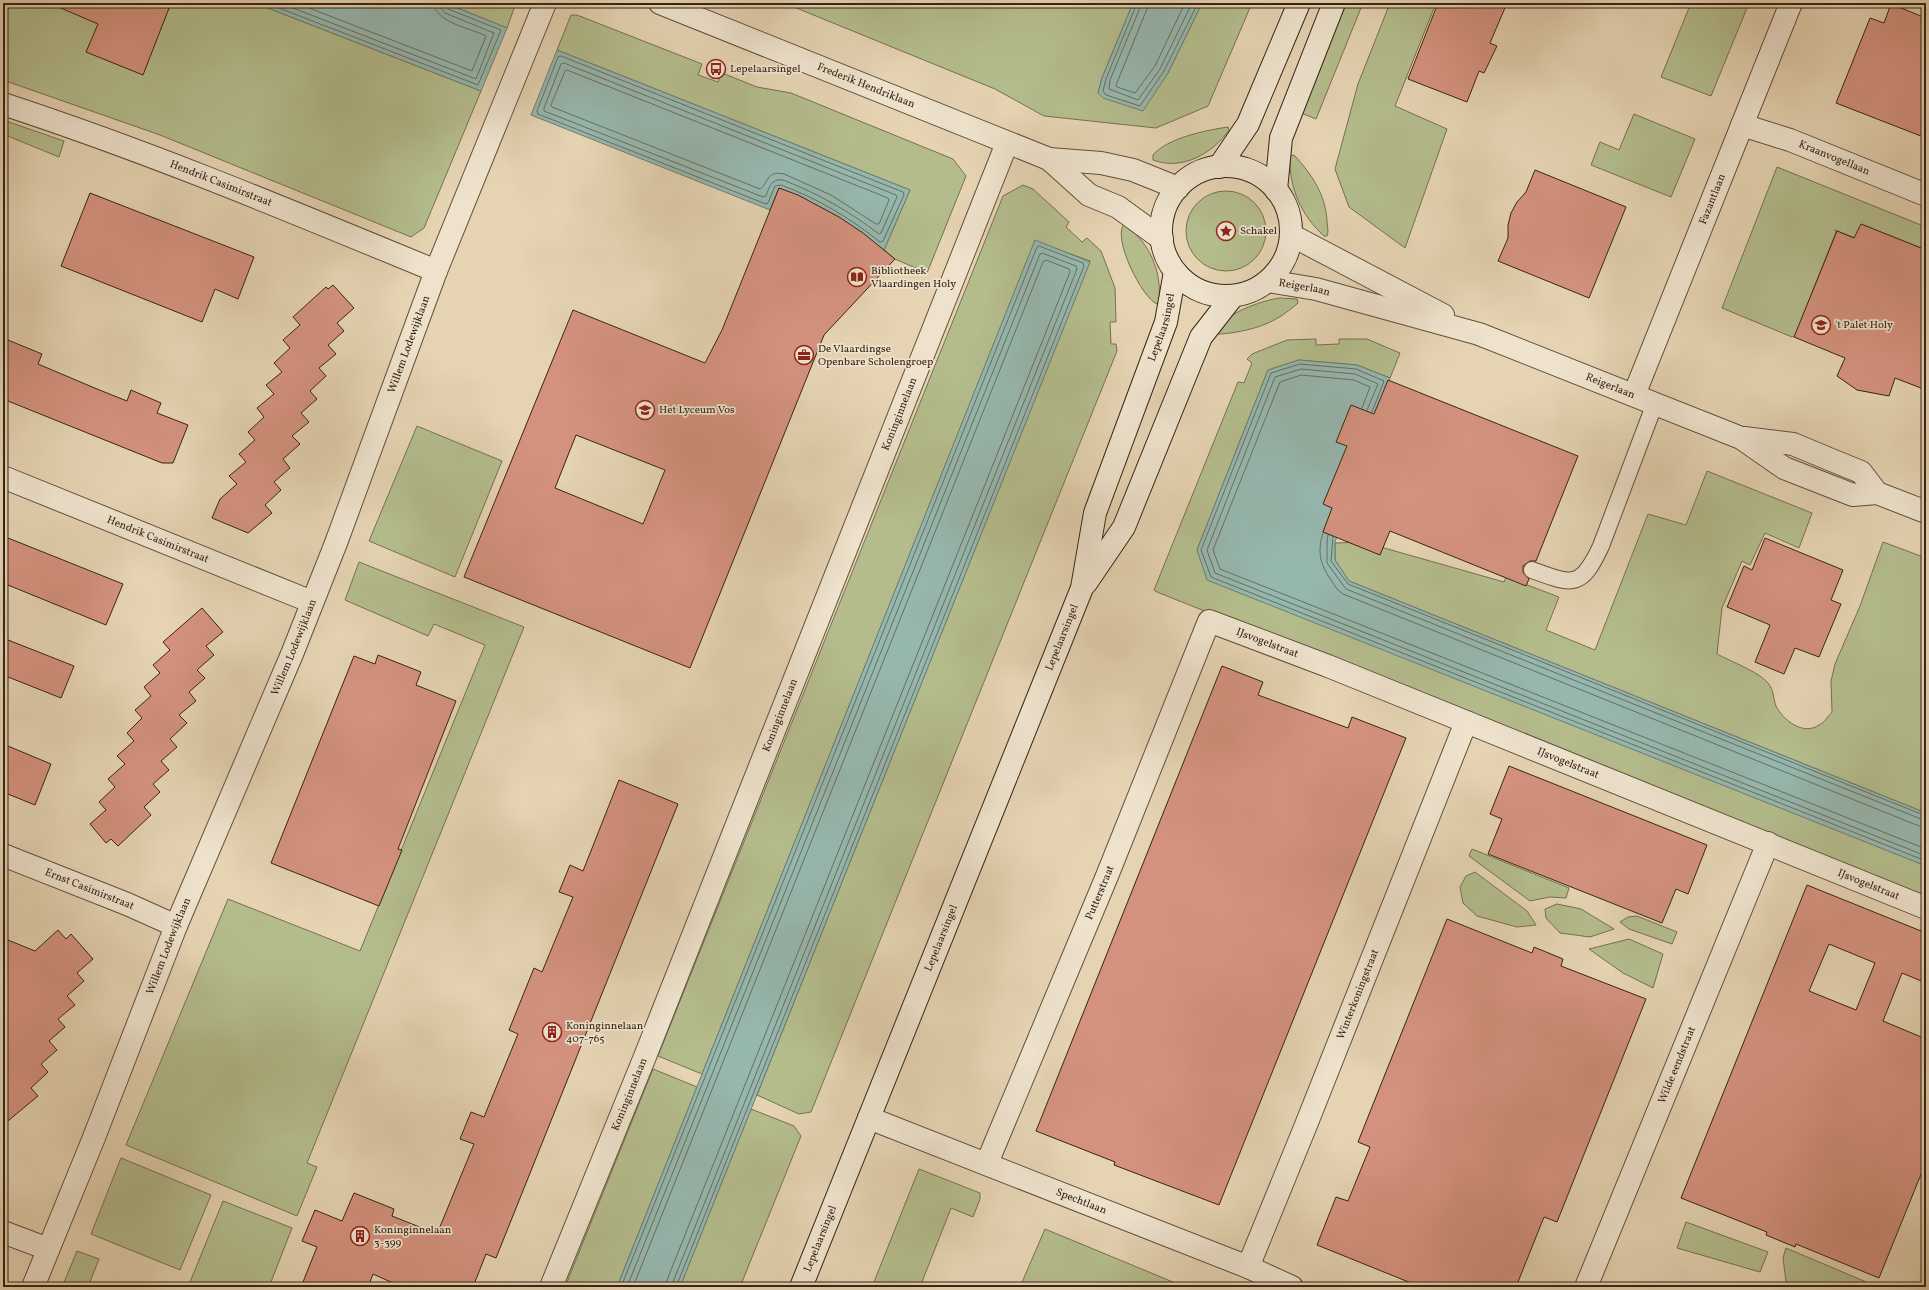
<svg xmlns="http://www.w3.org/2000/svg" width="1929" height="1290" font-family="Vollkorn,serif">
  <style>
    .green { fill: #b4bc8c; stroke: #767050 }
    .water { fill: #96b7ae; stroke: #707c71 }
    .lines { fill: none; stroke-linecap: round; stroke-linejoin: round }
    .shore { stroke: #666e62; stroke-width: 1 }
    .building { fill: #d4927e; stroke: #372415; fill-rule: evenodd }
    .lane-casing { stroke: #62503c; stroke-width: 18 }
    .street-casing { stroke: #62503c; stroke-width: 24 }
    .secondary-casing { stroke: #372415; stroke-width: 24 }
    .lane { stroke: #eee2cd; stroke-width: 16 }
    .street { stroke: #eee2cd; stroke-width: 22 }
    .secondary { stroke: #eee2cd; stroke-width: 22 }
    .labels { text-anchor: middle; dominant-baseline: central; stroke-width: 3.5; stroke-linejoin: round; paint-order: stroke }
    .poi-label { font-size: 11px; fill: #372415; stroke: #eee2cd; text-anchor: start }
    .street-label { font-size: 11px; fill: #372415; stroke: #eee2cd }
  </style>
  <rect width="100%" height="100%" fill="#e5d3b2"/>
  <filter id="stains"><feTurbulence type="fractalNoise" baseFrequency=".005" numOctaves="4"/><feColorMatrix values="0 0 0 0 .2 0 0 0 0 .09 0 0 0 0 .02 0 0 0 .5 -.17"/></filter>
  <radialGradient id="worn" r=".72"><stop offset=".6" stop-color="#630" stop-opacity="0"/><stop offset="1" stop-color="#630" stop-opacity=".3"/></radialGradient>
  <g class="green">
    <polygon points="3,3 255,3 481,91 424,228 411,237 160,135 3,80"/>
    <polygon points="445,3 516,3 507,28"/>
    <polygon points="784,3 1133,3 1102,78 1098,93 1168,73 1202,3 1252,3 1208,106 1156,128 1044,116 995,89"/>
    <polygon points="1344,3 1363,3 1316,119 1301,113"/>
    <polygon points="1390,3 1436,3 1395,106 1447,129 1405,248 1349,207 1335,169 1358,84"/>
    <polygon points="1691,3 1749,3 1711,96 1661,77"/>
    <polygon points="571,15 577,15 702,64 698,75 718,82 722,73 757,87 791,93 953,159 966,176 927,273 895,259 884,250 910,190 557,50"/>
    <polygon points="1634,114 1695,139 1671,197 1591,165 1600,142 1619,150"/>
    <polygon points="3,120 64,141 59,157 3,134"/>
    <path d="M1228 127 1229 130C1212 154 1182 171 1153 160V155C1167 138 1207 130 1228 127Z"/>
    <path d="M1292 155 1295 156C1312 175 1325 194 1327 220 1327 225 1329 231 1327 236H1324C1301 215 1289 188 1290 157Z"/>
    <polygon points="1777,167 1926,227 1926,250 1861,224 1858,239 1835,230 1836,232 1795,336 1792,337 1722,308"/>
    <polygon points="1023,185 1033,189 1069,222 1066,227 1082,242 1087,238 1101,251 1115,288 1116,322 1110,322 1111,344 1116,344 1117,351 811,1112 799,1114 757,1095 1090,261 1035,241 702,1074 658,1056 1003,196"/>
    <circle cx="1226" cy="231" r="40"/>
    <path d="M1124 224C1150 243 1162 271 1159 302L1157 304C1142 298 1112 238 1124 224Z"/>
    <path d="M1280 298 1297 299 1298 303C1277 321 1263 327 1237 332 1231 333 1224 334 1218 334 1219 314 1264 300 1280 298Z"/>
    <polygon points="1316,339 1316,345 1339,344 1339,339 1367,339 1400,353 1390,378 1357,365 1299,360 1268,370 1197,550 1926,866 1926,900 1157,592 1154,590 1238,382 1244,383 1252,363 1247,359 1252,354 1287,340"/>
    <polygon points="417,426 502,461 455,577 369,541"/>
    <path d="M1707 471 1812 513 1799 548 1765 533 1750 565 1742 561 1722 608 1717 654C1730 661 1759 672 1768 683 1774 690 1773 698 1776 706 1783 720 1803 736 1819 725 1824 723 1828 716 1832 712L1831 681 1835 664 1860 606 1883 542 1926 558V813L1349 581 1335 560V543L1363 542 1504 582 1506 577 1559 597 1546 630 1595 650 1648 514 1686 525Z"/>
    <polygon points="359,562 524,627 307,1163 317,1167 297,1216 126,1145 228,899 360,951 485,645 434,624 428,636 345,600"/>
    <polygon points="1472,849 1569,888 1566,898 1550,897 1530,901 1469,856"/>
    <polygon points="1475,872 1527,911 1536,925 1517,927 1477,916 1463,903 1460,887 1466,876"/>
    <polygon points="1557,904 1581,909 1614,929 1590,937 1560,933 1546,918 1545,909"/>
    <polygon points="1637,916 1677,932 1672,944 1629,929 1620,922 1628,917"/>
    <polygon points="1629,939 1663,954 1653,988 1623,973 1589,949"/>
    <polygon points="653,1069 697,1087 617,1287 565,1287"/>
    <polygon points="751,1109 794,1126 801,1136 740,1287 680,1287"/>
    <polygon points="121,1158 211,1195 180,1270 91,1234"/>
    <polygon points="919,1169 980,1193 980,1199 973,1217 951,1208 920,1287 872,1287"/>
    <polygon points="223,1201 292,1228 269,1287 188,1287"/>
    <polygon points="1686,1222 1768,1252 1760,1272 1677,1248"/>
    <polygon points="1045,1229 1185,1287 1020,1287"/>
    <polygon points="1786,1248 1878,1287 1818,1287 1786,1282 1783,1258"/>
    <polygon points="77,1251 99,1259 88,1287 62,1287"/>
  </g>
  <g class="water">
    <polygon points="255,3 445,3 507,28 481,91"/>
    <polygon points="1133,3 1202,3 1168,73 1143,111 1103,98 1098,93 1102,78"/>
    <path d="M557 50 910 190 884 250C851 224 818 203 779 188L770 210 531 115Z"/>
    <polygon points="1035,240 1090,262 680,1287 617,1287"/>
    <polygon points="1299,360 1357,365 1390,378 1336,509 1346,511 1335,542 1335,560 1349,581 1926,813 1926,866 1207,580 1197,550 1268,370"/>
  </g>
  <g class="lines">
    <g class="shore">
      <polyline points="266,3 478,85 501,30 448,9 445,3"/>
      <polyline points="280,3 476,79 494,33 445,13 441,8 440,3"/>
      <path d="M296 3 472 71 486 36C471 28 435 23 434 3"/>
      <polyline points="1137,3 1106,79 1103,91 1106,95 1140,106 1164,71 1198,3"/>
      <polyline points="1142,3 1110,80 1109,89 1138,100 1160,69 1192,3"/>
      <polyline points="1148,3 1147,9 1116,85 1117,87 1135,93 1155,66 1185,3"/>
      <path d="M561 56 903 192 904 195 883 241 880 242C850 218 817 198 781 185L775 186 768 203 766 204 538 114 537 111 558 57Z"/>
      <path d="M564 63 896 195 897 197 881 233 879 234C849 211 817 193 783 180 771 178 769 188 766 196L763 197 544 111V108L561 64Z"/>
      <path d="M567 70 888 198 889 200 879 224H876L831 195 784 174C766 170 769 183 760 189L552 107 551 105 565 71Z"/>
      <polyline points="1362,408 1370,387 1354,380 1301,375 1280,382 1213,550 1220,569 1926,849"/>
      <polyline points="1367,410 1378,384 1355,374 1301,369 1275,377 1207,550 1215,573 1926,856"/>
      <polyline points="1372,412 1384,381 1356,369 1300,364 1271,373 1201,550 1211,577 1926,861"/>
      <path d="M1323 533C1317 552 1320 564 1331 580 1335 586 1338 591 1343 594L1919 826 1926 827"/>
      <polyline points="1328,535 1327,542 1327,563 1346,589 1926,821"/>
      <polyline points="1333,537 1331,561 1348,584 1926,816"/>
      <polyline points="621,1287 1037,247 1039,246 1083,263 1084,266 676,1287"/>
      <polyline points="627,1287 1040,254 1042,253 1076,266 1077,269 671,1287"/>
      <polyline points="633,1287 1043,262 1046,260 1069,269 1070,272 667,1280 665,1287"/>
    </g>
  </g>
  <g class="building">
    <polygon points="49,3 171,3 143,75 86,52 98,24"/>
    <polygon points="1438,3 1507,3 1490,43 1497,46 1484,73 1479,71 1467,102 1408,79"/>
    <polygon points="1891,4 1926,18 1926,138 1836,103 1870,18 1884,23"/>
    <polygon points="1535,170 1626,207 1589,298 1498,261 1508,238 1508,225 1511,213 1517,202 1526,192"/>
    <path d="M779 188 798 195 839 217 863 233 895 259 824 335 690 668 464 577 573 310 705 363 722 330ZM576 435 665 470 643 524 555 488Z"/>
    <polygon points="90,193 254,257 238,299 215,289 202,322 61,266"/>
    <polygon points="1861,224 1926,250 1926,390 1895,378 1889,396 1857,390 1837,376 1845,358 1794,337 1837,231 1854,238"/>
    <polygon points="333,285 354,308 337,323 344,331 328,345 336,354 319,368 326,376 310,391 317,399 301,413 309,422 292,436 300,444 283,459 290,468 274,482 281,490 265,505 272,513 248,533 212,518 220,499 237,484 229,476 246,462 239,454 255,440 248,432 264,417 257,408 274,394 266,385 282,372 274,363 290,348 283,340 300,325 293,317 326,287 328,289"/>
    <polygon points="3,338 42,354 38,364 97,389 127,401 131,390 161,403 157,413 188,425 173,463 162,463 3,399"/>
    <polygon points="1388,380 1578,456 1536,561 1530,561 1523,566 1523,572 1529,579 1526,586 1390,531 1380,555 1323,532 1332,508 1323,504 1347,446 1336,442 1351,405 1374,414"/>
    <polygon points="3,536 123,584 106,625 3,583"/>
    <polygon points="1765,538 1843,570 1831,600 1841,604 1819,657 1795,648 1784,674 1755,662 1770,625 1727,607 1744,566 1752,570"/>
    <polygon points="202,608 223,632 206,646 214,655 197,670 205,678 189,692 196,701 179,715 187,723 170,739 177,747 161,761 169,770 153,784 160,792 144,807 151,815 118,846 111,839 106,843 90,824 106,810 99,802 115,787 108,779 125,764 117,756 134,741 127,733 142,718 135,710 151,696 144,687 160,673 153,665 170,650 163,642"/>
    <polygon points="3,638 74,666 61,698 3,675"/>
    <polygon points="378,655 421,672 416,685 456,701 398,849 402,850 379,906 271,863 354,656 375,664"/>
    <polygon points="1222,666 1263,682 1258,695 1348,728 1352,717 1406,738 1219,1205 1114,1165 1115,1162 1036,1131"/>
    <polygon points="3,744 51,764 35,805 3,792"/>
    <polygon points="1509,766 1707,845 1688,894 1676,889 1662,923 1488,854 1502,819 1490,814"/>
    <polygon points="619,780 678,804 496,1258 486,1254 473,1287 402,1287 373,1274 368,1287 301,1287 317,1247 302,1241 315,1210 342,1221 354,1193 394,1209 392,1216 437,1234 474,1144 460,1139 471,1112 484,1117 518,1034 509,1030 534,968 542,972 573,897 559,892 570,865 583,871"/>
    <path d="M1807 885 1926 933V983L1902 973 1883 1021 1926 1039V1162L1879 1278 1796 1244 1795 1247 1766 1235 1767 1232 1681 1198ZM1829 944 1875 963 1856 1010 1809 991Z"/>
    <polygon points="1447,919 1532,953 1534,947 1563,959 1561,966 1646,999 1557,1222 1544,1217 1516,1287 1421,1287 1317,1245 1336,1197 1348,1201 1370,1147 1358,1142"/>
    <polygon points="58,930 66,939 71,934 93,959 77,973 84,981 67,996 75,1005 58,1019 65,1027 49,1041 57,1050 41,1064 48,1072 31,1088 38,1096 3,1125 3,938 35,951"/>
  </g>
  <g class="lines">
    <g class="lane-casing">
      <path id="lane" d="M1532 570C1573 585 1581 589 1601 546L1655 403"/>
    </g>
    <g class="street-casing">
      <g id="street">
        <path id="s1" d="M660 3 1049 159 1101 163 1133 170 1178 188"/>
        <path id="s2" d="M3 104C150 152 293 212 436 271"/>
        <path id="s3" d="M1742 125 1790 140 1926 195"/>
        <polyline points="1049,159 1089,195 1118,207 1162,239"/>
        <polyline points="1291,235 1443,315"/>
        <path id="s4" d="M1268 281 1316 289 1479 334 1741 438 1784 468 1853 495 1877 493 1926 512"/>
        <path id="s5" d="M1634 395 1791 3"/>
        <polyline points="1744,438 1793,444 1829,459 1861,472 1877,493"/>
        <path id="s6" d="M3 477 312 602"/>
        <path id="s7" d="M3 855 127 904 176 926"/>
        <path id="s8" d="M869 1118 1248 1267 1292 1287"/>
        <path id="s9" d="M987 1163 1107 876 1209 621 1328 666 1926 908"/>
        <polyline points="3,1232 48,1249"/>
        <path id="s10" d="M1248 1267 1306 1125 1466 722"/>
        <path id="s11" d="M33 1287 93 1140 176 926 292 654 336 543 436 271 545 3"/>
        <path id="s12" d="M551 1287 644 1059 1007 143"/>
        <path id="s13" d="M1586 1287 1768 843"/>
      </g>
    </g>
    <g class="secondary-casing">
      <g id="secondary">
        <circle cx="1226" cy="231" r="65"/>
        <polyline points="1219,167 1248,124 1299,3"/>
        <polyline points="1276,190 1281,138 1334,3"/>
        <polyline points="1086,583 1124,527 1201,337 1233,296"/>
        <path id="s14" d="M801 1287 1082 588 1095 513 1166 322 1175 272"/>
      </g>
    </g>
    <use href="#lane" class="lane"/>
    <use href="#street" class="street"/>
    <use href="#secondary" class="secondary"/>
  </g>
  <defs>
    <g id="bus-ring" transform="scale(1)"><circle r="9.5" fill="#eee2cd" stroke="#8f2418" stroke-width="1.5"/><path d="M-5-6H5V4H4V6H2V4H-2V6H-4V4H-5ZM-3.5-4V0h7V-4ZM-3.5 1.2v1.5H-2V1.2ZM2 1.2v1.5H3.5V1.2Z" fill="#8f2418"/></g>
    <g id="sight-ring" transform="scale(1)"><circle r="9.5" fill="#eee2cd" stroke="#8f2418" stroke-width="1.5"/><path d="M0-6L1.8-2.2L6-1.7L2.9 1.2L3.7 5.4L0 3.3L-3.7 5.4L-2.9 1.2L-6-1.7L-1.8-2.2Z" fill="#8f2418"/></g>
    <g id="library-ring" transform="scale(1)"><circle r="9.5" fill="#eee2cd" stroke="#8f2418" stroke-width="1.5"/><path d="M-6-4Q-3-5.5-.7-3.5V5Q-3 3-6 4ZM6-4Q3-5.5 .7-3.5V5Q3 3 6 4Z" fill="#8f2418"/></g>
    <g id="school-ring" transform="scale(1)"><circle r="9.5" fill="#eee2cd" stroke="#8f2418" stroke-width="1.5"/><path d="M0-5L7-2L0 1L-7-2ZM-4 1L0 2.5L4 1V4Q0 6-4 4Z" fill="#8f2418"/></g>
    <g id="office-ring" transform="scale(1)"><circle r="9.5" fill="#eee2cd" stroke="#8f2418" stroke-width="1.5"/><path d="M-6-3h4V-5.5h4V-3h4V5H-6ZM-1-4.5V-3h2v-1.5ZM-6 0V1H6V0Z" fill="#8f2418"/></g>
    <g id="building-ring" transform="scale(1)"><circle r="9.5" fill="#eee2cd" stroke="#8f2418" stroke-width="1.5"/><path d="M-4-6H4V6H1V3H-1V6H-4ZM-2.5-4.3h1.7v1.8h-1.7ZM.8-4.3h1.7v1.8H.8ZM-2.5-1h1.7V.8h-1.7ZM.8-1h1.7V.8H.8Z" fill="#8f2418"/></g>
  </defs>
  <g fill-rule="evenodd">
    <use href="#bus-ring" x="716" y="69"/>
    <use href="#sight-ring" x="1226" y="231"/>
    <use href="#library-ring" x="857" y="277"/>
    <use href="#school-ring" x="1821" y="325"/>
    <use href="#office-ring" x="804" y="355"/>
    <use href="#school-ring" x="645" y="410"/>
    <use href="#building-ring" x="552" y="1032"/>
    <use href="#building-ring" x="360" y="1236"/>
  </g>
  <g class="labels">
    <g class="poi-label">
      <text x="730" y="69">Lepelaarsingel</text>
      <text x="1240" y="231">Schakel</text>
      <text x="871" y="271">Bibliotheek<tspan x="871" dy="13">Vlaardingen Holy</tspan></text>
      <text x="1835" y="325">'t Palet Holy</text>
      <text x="818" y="349">De Vlaardingse<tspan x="818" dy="13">Openbare Scholengroep</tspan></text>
      <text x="659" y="410">Het Lyceum Vos</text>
      <text x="566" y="1026">Koninginnelaan<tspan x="566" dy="13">407-765</tspan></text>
      <text x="374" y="1230">Koninginnelaan<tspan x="374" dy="13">3-399</tspan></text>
    </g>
    <g class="street-label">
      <text stroke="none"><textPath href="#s1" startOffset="222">Frederik Hendriklaan</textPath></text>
      <text stroke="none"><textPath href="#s3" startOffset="98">Kraanvogellaan</textPath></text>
      <text stroke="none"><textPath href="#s2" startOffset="232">Hendrik Casimirstraat</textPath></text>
      <text stroke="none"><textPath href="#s5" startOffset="211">Fazantlaan</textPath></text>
      <text stroke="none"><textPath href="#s4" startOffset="37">Reigerlaan</textPath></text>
      <text stroke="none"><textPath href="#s14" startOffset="1027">Lepelaarsingel</textPath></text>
      <text stroke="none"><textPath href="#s11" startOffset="1015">Willem Lodewijklaan</textPath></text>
      <text stroke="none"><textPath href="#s4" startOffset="359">Reigerlaan</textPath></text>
      <text stroke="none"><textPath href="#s12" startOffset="940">Koninginnelaan</textPath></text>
      <text stroke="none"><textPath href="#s6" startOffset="167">Hendrik Casimirstraat</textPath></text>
      <text stroke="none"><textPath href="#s14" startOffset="700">Lepelaarsingel</textPath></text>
      <text stroke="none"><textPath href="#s9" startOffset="648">IJsvogelstraat</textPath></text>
      <text stroke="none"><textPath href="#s11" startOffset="691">Willem Lodewijklaan</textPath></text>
      <text stroke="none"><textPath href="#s12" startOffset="616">Koninginnelaan</textPath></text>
      <text stroke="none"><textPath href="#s9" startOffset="972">IJsvogelstraat</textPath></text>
      <text stroke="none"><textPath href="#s9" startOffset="1296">IJsvogelstraat</textPath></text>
      <text stroke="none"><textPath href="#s7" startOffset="93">Ernst Casimirstraat</textPath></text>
      <text stroke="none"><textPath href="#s9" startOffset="293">Putterstraat</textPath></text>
      <text stroke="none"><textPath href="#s14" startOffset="376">Lepelaarsingel</textPath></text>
      <text stroke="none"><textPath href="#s11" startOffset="367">Willem Lodewijklaan</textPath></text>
      <text stroke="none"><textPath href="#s10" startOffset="294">Winterkoningstraat</textPath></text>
      <text stroke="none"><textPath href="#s13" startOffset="240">Wilde eendstraat</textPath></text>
      <text stroke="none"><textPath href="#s12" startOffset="208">Koninginnelaan</textPath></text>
      <text stroke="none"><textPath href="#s8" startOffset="228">Spechtlaan</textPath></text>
      <text stroke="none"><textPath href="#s14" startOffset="52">Lepelaarsingel</textPath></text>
    </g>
  </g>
  <rect width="1929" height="1290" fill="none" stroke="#e5d3b2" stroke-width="16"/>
  <rect x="4" y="4" width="1921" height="1282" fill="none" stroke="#372415" stroke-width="2"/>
  <rect x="8" y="8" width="1913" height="1274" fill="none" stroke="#372415"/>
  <rect width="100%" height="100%" filter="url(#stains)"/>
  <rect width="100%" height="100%" fill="url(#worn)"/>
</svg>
